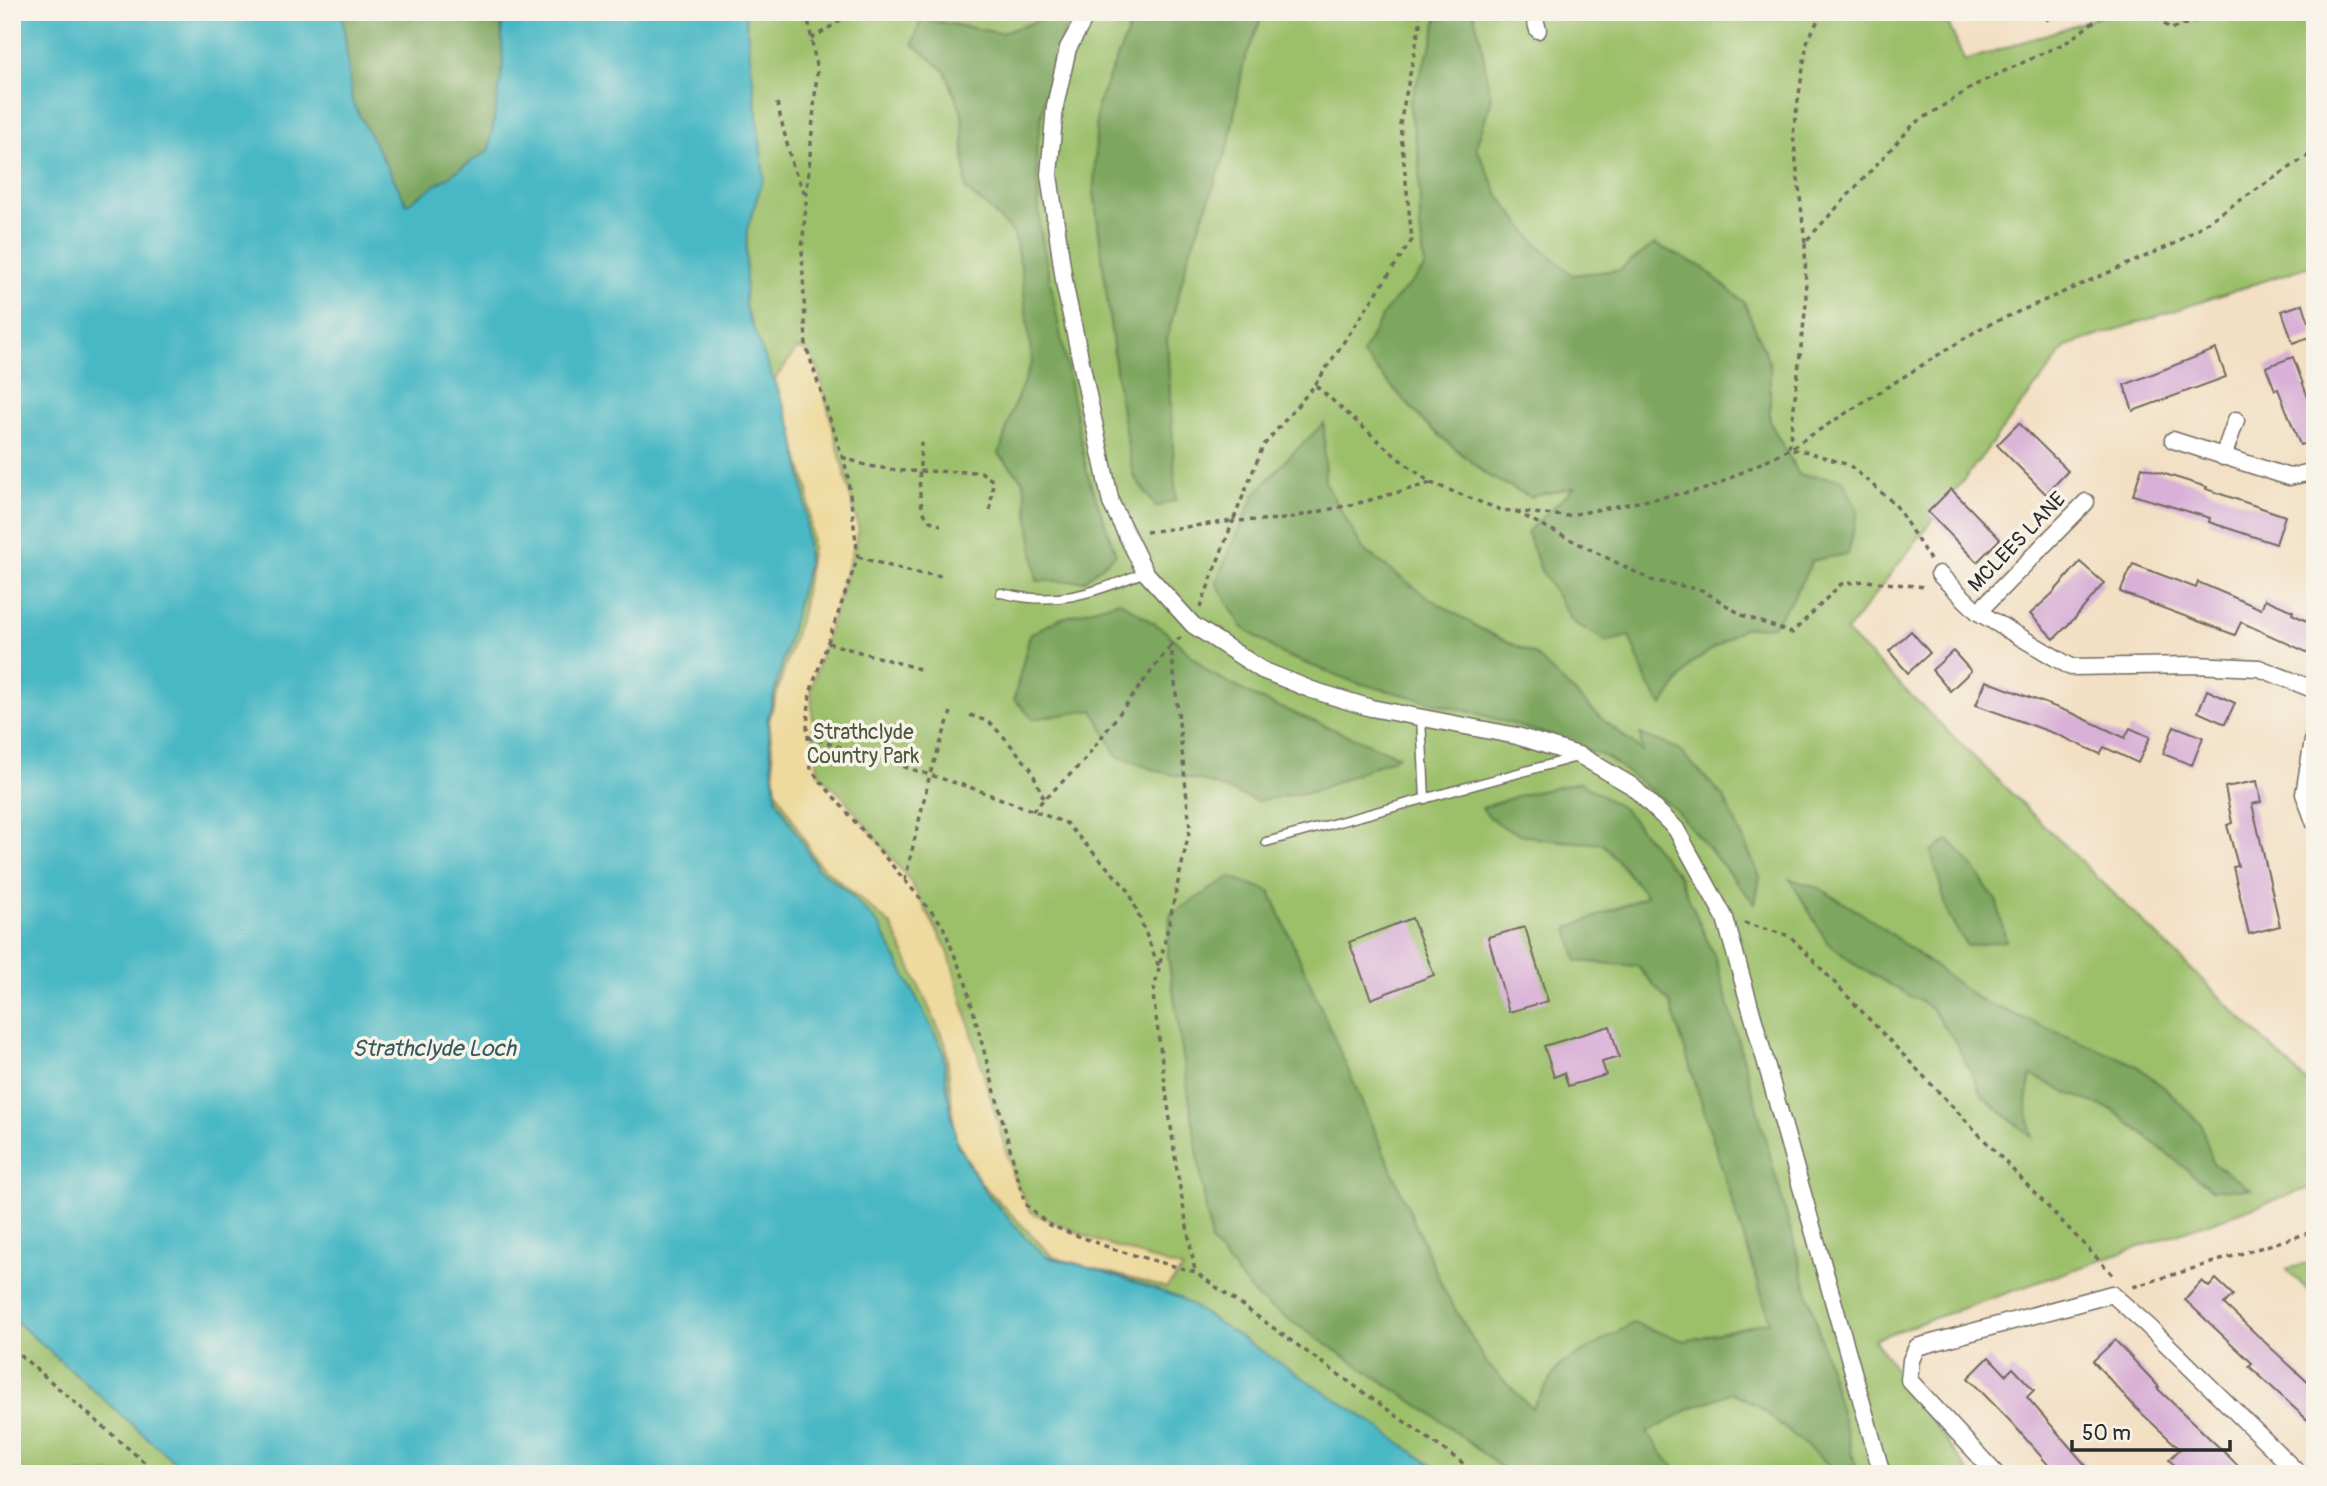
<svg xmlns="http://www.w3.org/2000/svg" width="2327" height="1486" font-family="Pangolin,sans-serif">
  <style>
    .green { fill: #9cc06a; stroke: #64764a; stroke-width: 2 }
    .forest { fill: #7da65e; stroke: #546844; stroke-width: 2 }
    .sand { fill: #eeda9e; stroke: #8c8264; stroke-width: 2 }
    .water { fill: #4ab8c5; stroke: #3a7278; stroke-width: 2 }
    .building { fill: #d9b0d7 }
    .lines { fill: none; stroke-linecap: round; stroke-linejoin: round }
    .lane-casing { stroke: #716a60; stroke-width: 11 }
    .street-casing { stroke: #716a60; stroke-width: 19 }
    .path { stroke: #716a60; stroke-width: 3.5; stroke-dasharray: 5 5; stroke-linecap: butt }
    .lane { stroke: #fff; stroke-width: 8 }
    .street { stroke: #fff; stroke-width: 16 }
    .labels { text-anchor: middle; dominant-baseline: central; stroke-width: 7; stroke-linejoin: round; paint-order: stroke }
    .street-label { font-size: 21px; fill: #2b2b2b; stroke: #f7f3e8 }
    .park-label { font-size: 21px; fill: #4d583e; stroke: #f7f3e8 }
    .water-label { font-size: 23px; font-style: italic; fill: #365c61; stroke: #f7f3e8 }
  </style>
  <rect width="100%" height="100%" fill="#f7f3e8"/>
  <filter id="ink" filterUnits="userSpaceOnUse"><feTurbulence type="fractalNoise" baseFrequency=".0143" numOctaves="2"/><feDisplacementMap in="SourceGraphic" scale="14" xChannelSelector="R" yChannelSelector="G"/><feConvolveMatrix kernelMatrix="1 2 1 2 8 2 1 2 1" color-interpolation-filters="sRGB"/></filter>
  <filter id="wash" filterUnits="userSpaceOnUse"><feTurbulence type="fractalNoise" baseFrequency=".00686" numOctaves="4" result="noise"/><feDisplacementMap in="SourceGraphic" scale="28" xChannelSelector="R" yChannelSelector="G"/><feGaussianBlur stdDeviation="1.57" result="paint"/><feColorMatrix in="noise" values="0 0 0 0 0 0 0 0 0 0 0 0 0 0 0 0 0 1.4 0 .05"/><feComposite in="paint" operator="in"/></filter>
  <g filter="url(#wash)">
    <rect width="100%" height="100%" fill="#f3dfc3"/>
    <g class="green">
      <polygon points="12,12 1943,12 1965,61 2114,12 2315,12 2315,264 2067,346 1846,632 2315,1090 2315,1186 1874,1339 1970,1474 12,1474"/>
      <polygon points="2315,1262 2315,1297 2286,1269"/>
    </g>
    <g class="forest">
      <polygon points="342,12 501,12 503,66 489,150 407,205 352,102"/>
      <polygon points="1049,12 1074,12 1063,34 1046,90 1036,151 1040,228 1087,473 1116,554 1084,581 1037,581 1024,482 999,454 1014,405 1032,362 1021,267 1014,234 990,209 966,190 962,113 945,71 913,44 921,19 1001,33 1032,23"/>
      <polygon points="1139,12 1264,12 1244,61 1229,144 1189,254 1167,339 1176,500 1156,507 1133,475 1119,395 1094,192 1097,105 1130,27"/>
      <polygon points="1438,12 1473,12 1481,41 1491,101 1476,147 1499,196 1534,241 1572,275 1619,270 1655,244 1702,267 1744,302 1770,364 1770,422 1799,475 1842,479 1858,511 1848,554 1813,560 1793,598 1773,626 1743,628 1691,664 1662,706 1647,682 1629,636 1608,642 1573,622 1541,570 1527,532 1575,487 1531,497 1488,476 1426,424 1362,354 1385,311 1425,268 1420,227 1419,159 1409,103 1432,43"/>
      <polygon points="1324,423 1325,483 1364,550 1426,596 1481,629 1534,654 1601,718 1642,751 1640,734 1677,748 1724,797 1760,877 1755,904 1676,810 1610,759 1565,740 1486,716 1354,682 1282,654 1242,627 1216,582 1255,494 1289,457"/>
      <polygon points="1120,601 1165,631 1210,673 1257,698 1399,756 1315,791 1256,801 1205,781 1157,771 1117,756 1093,710 1033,719 1014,699 1030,634 1059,619"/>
      <path d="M1580 782 1625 810 1679 876 1716 960 1858 1474H1840L1757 1405 1732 1392 1690 1409 1647 1433 1679 1474H1509L1439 1419 1258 1299 1211 1242 1168 957 1170 915 1230 877 1270 891 1444 1290 1487 1364 1532 1408 1559 1366 1633 1323 1685 1341 1770 1321 1670 1003 1637 966 1577 961 1568 928 1647 896 1603 844C1564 840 1507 844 1482 808L1517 796Z"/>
      <polygon points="1949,840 1970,863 1997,902 2006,941 1967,946 1949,917 1931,851"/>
      <polygon points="1790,879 1819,888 1869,918 1980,1000 2136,1065 2168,1091 2201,1124 2213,1163 2251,1190 2211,1189 2113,1110 2067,1093 2031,1075 2026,1102 2032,1137 1984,1098 1955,1041 1930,1007 1857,966 1827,942"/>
    </g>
    <polygon class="sand" points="798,348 810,354 818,369 859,530 811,689 814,744 819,774 842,796 910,881 948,951 1014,1179 1031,1212 1095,1240 1183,1269 1166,1288 1053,1257 981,1183 955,1138 946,1045 892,926 817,862 776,790 769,719 802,612 812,547 808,489 775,379"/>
    <polygon class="water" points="12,12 342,12 352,102 407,204 489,150 503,66 501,12 745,12 764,177 747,229 745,307 793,429 805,496 808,564 767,721 776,798 817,868 847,891 880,926 943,1050 947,1089 957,1144 984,1190 1023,1235 1047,1257 1093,1268 1180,1298 1371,1422 1444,1474 188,1474 12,1318"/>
    <g id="blocks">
      <g class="building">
        <polygon points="2303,304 2313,336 2293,343 2282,311"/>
        <polygon points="2216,349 2226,377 2133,411 2124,385"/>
        <polygon points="2293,357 2310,403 2315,401 2315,440 2300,445 2278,389 2275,390 2266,367"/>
        <polygon points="2019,423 2068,471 2046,494 1997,445"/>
        <polygon points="2142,467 2207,487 2206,489 2285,516 2276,544 2209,522 2210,518 2133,495"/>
        <polygon points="1951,489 2000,539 1977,562 1928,512"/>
        <polygon points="2080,562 2104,583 2075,618 2054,639 2030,614 2052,594"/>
        <polygon points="2133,564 2196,588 2198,582 2261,609 2265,599 2293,611 2292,614 2315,625 2315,656 2241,622 2235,635 2120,592"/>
        <polygon points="1911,631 1930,653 1908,673 1889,651"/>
        <polygon points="1953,651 1971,671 1950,691 1932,670"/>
        <polygon points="1986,681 2074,714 2125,738 2130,728 2150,737 2138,763 2104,747 2100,754 2056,734 1976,705"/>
        <polygon points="2207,690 2235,703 2225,724 2198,712"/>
        <polygon points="2174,726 2203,737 2192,765 2163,754"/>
        <polygon points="2257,781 2261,802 2252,804 2280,926 2249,934 2233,867 2238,866 2227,825 2232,823 2225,787"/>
        <polygon points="1412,918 1434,975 1371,999 1349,942"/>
        <polygon points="1525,927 1548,1001 1509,1012 1488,937"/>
        <polygon points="1610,1026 1619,1057 1602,1062 1606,1075 1568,1086 1564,1073 1554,1077 1544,1046"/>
        <polygon points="2216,1279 2233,1295 2224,1304 2315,1389 2315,1427 2249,1366 2252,1363 2185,1300 2202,1281 2209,1287"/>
        <polygon points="2115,1340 2159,1387 2157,1388 2247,1474 2184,1474 2169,1460 2180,1449 2136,1408 2093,1361"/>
        <polygon points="1989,1357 2006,1375 2013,1368 2034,1390 2027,1397 2093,1474 2056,1474 2013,1424 1968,1378"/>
      </g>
    </g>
  </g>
  <g filter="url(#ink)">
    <use href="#blocks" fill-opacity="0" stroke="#716a60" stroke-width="2"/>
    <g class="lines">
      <g class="lane-casing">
        <g id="lane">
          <path d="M1001 593C1060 607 1091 593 1145 572"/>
          <polyline points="1421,717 1425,799"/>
          <polyline points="1266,842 1577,757"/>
        </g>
      </g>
      <g class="street-casing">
        <g id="street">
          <polyline points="1088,12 1068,48 1055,106 1049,175 1065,287 1111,503 1145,572 1193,625 1262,670 1312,690 1371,708 1517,736 1581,756 1632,786 1676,829 1725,918 1882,1474"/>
          <polyline points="1533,12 1538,30"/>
          <polyline points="2173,440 2289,477 2315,471"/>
          <polyline points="2223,457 2236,420"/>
          <polyline points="1939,574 1978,612 2071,667 2195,665 2259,668 2315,690"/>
          <polyline points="1978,612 2086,502"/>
          <polyline points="2315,728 2304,794 2315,824"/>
          <polyline points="1996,1474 1909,1380 1911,1360 1917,1347 2112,1294 2147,1325 2299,1474"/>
        </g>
      </g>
      <g class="path">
        <polyline points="807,12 817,72 802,250 806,346 847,471 858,557 810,693 807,725 811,770 942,924 966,984 1025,1204 1049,1225 1116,1250 1195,1272 1478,1474"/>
        <polyline points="2148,12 2171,29 2226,12"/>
        <polyline points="2046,20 2059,12"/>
        <polyline points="811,39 854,12"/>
        <polyline points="777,103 793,168 805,194"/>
        <polyline points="1805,242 1793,134 1807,42 1822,12"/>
        <polyline points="1315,385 1412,240 1400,124 1420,24 1419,12"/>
        <path d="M921 442C921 460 914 508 930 521 931 521 940 525 941 525"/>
        <polyline points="842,457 868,466 903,471 981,472 993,481 990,512"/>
        <polyline points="1516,512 1651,580 1702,590 1742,615 1792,633 1841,584 1865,581 1926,587"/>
        <polyline points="1146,532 1233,521 1263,446 1315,385 1399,459 1431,483 1501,510 1565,516 1710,488 1789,449 1981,328 2174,244 2315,151"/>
        <polyline points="858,557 915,573 944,576"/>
        <polyline points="1930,560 1895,504 1849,465 1804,451 1789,449 1806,304 1805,242 1914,124 1979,83 2067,42 2107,12"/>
        <polyline points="1200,608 1233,521 1285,519 1363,502 1431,483"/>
        <polyline points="1181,637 1171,645 1190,828 1153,995 1177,1171 1195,1271"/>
        <polyline points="828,643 923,670"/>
        <polyline points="970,715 989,722 1004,737 1031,769 1044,799"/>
        <polyline points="808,737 972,788 1066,823 1129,891 1159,967"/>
        <polyline points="1032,811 1082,763 1171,645"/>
        <polyline points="905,880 930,774 951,712"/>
        <polyline points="1744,923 1790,936 2114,1276"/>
        <polyline points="2133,1287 2315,1231"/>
        <polyline points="12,1348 158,1474"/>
      </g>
      <use href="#lane" class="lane"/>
      <use href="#street" class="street"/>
    </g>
  </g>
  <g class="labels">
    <g class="street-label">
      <text transform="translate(2017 542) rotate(-46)">MCLEES LANE</text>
    </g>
    <g class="park-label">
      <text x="863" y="732">Strathclyde<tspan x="863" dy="24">Country Park</tspan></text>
    </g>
    <g class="water-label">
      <text x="434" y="1048">Strathclyde Loch</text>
    </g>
  </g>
  <rect width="2327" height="1486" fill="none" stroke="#f7f3e8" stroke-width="42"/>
  <path d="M2072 1440v10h158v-10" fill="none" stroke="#2b2b2b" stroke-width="3.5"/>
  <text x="2082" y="1440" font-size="21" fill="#2b2b2b" stroke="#f7f3e8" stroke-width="5" paint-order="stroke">50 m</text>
</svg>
